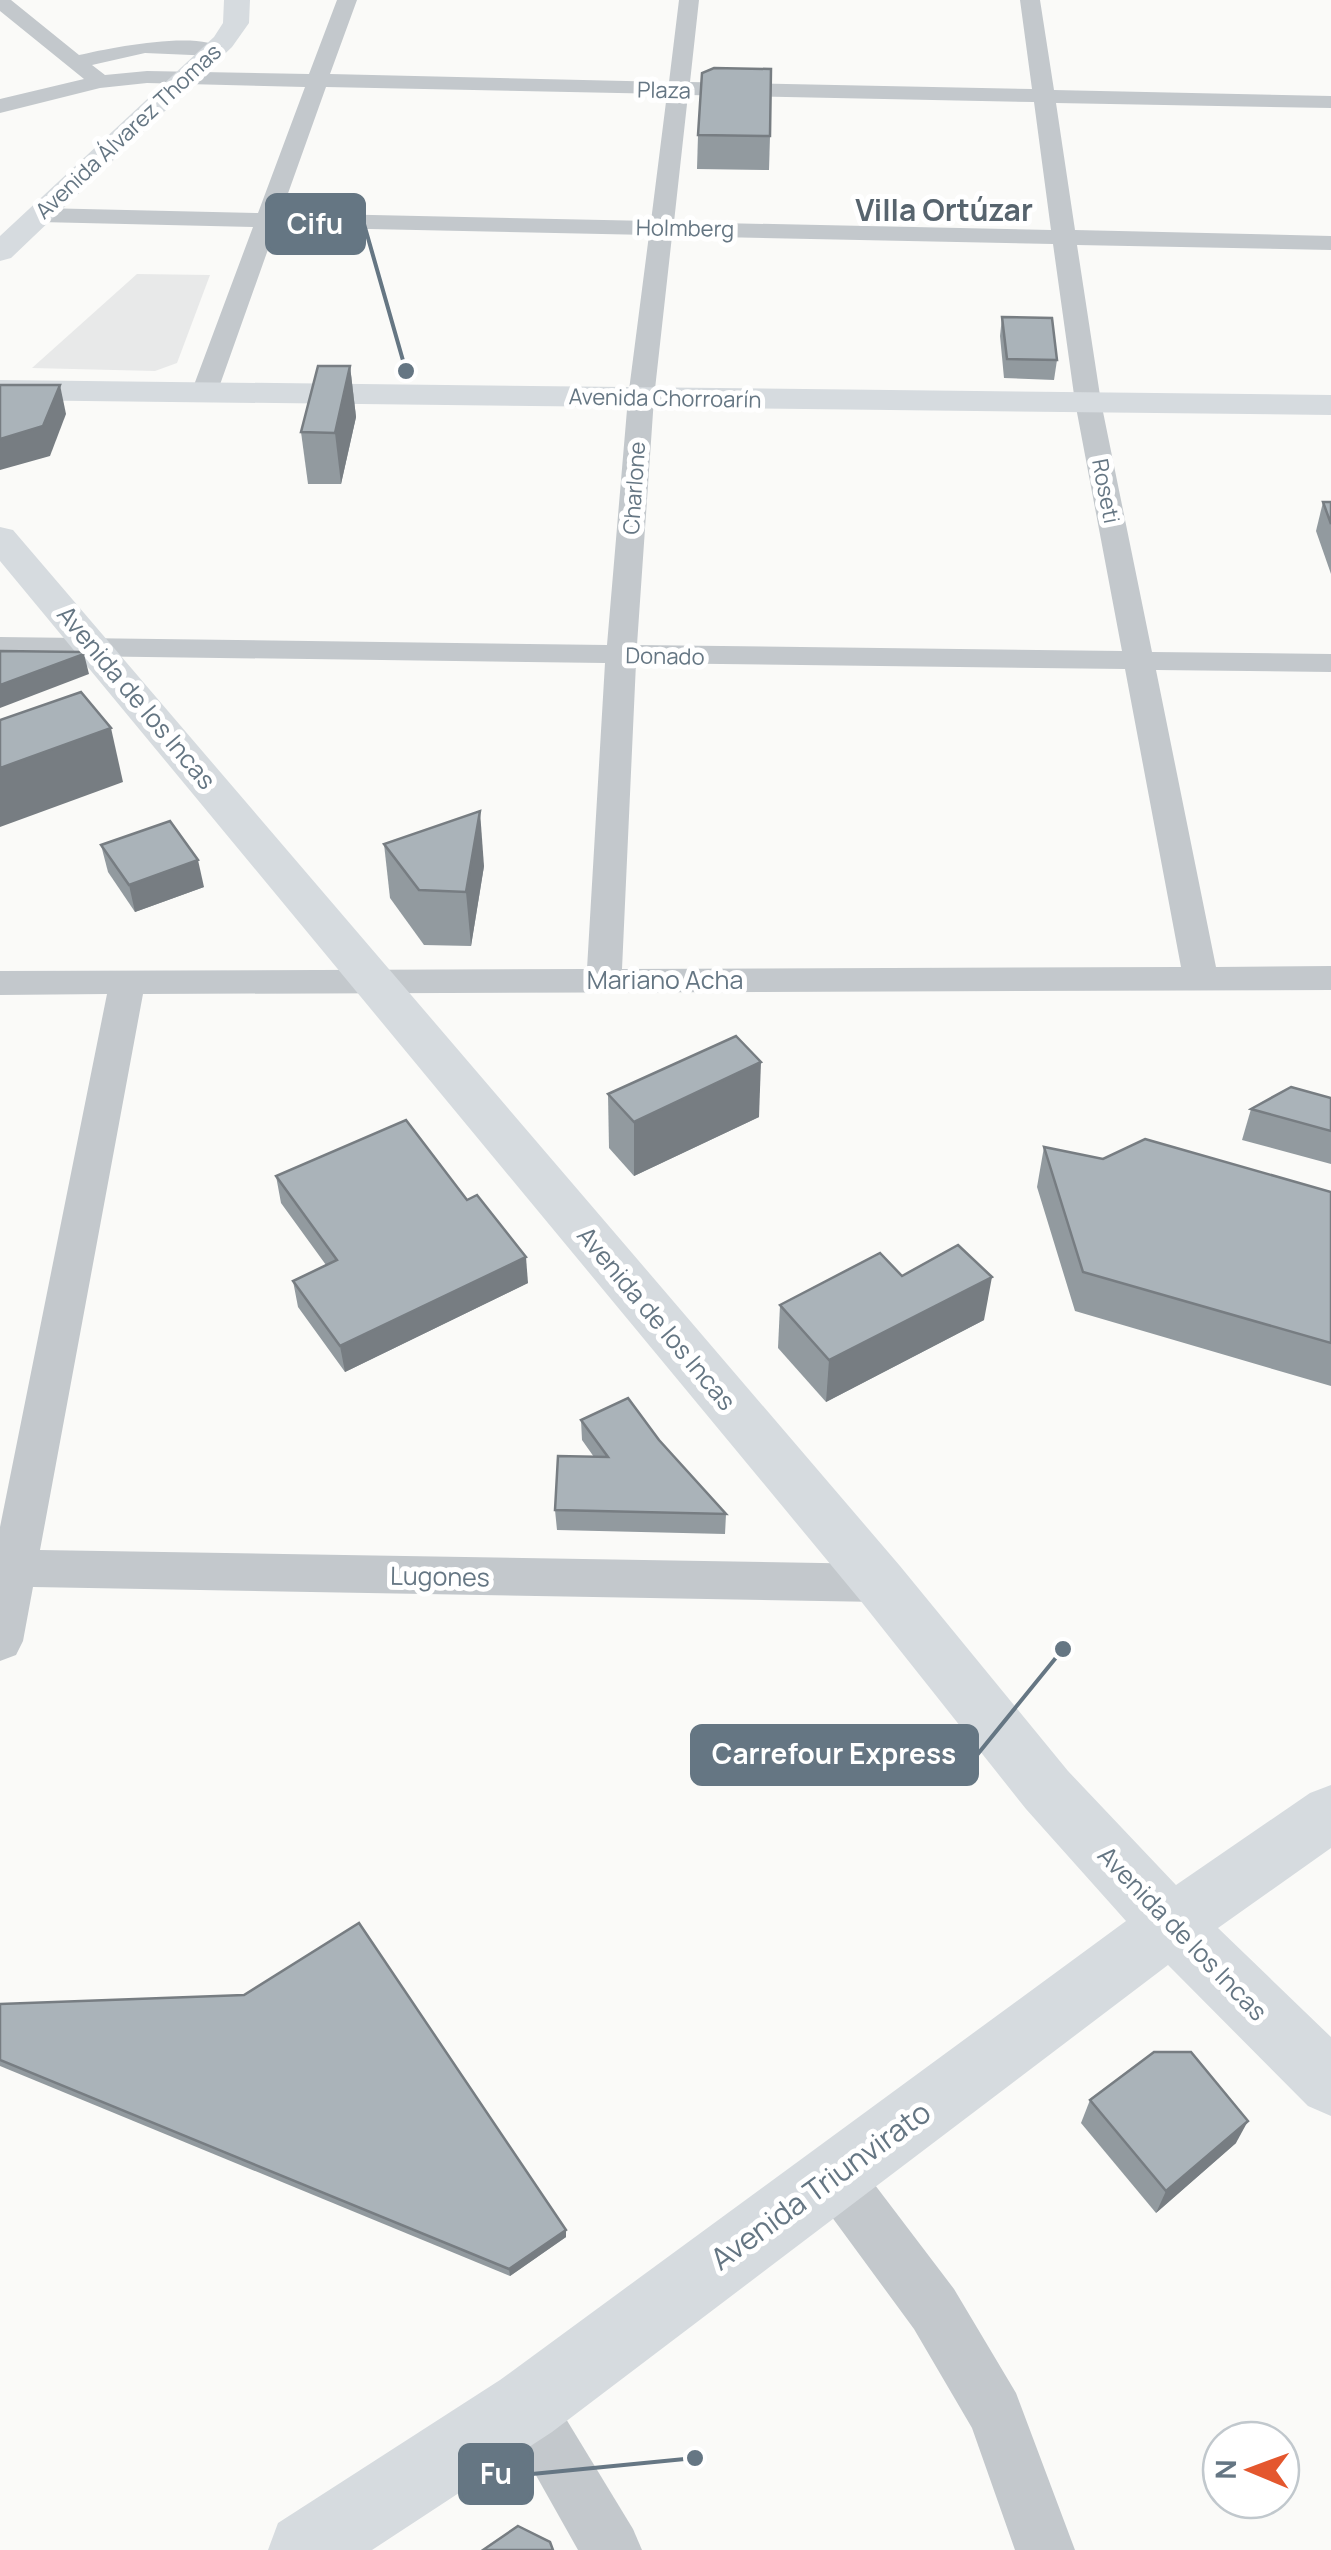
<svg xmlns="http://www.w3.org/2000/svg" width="1331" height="2550" font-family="Manrope,sans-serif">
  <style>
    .built { fill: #e8e9e9 }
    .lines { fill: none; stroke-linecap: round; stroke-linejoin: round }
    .minor { fill: #c3c8cc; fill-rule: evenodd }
    .major { fill: #d6dbdf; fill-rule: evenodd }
    .wall { fill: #929a9f }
    .shaded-wall { fill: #777d82 }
    .building { fill: #aab3b9; stroke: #777d82; stroke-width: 2.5 }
    .labels { text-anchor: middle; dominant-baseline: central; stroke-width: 10; stroke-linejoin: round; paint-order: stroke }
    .far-street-label { font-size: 22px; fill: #657683; stroke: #fff }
    .street-label { font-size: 25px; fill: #657683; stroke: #fff }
    .far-district-label { font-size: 30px; font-weight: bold; fill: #57646e; stroke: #fff }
    .near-street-label { font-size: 30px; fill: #657683; stroke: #fff }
    .leader { fill: none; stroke: #657683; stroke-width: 4 }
    .callout-dot { fill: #657683; stroke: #fff; stroke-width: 4 }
    .callout { fill: #657683; stroke: #657683; stroke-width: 4 }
    .callout-label { font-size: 28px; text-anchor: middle; font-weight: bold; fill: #fff }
  </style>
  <rect width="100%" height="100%" fill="#fafaf8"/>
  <polygon class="built" points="137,274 210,275 177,363 155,371 32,368"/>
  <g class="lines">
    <g class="minor">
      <path d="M0 0H11L79 55C109 48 202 29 225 50L215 56 145 53 92 65 105 75 147 71 309 74 337 0H357L330 74 669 82 679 0H699L690 82 1032 89 1020 0H1040L1054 90 1331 96V108L1056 103 1075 230 1331 236V250L1077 245 1101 402 1152 652 1331 654V672L1156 670 1216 967 1331 966V990L143 994 40 1550 880 1564 896 1570 902 1583 896 1596 880 1602 33 1587 23 1641 16 1655 0 1661V1527L107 994 0 995V971L587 969 605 663 0 655V637L607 645 628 398 649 235 276 227 217 393 204 401 195 399 191 393 253 227 40 222 28 215 40 208 258 213 305 87 147 83 100 88 0 113V99L84 79 0 11ZM326 87 667 94 651 221 281 213ZM688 95 1034 102 1051 230 674 222ZM672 236 1053 244 1075 402 1122 651 637 645 654 398ZM636 663 1125 669 1181 967 622 969Z"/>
      <polygon points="834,2148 853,2156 954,2289 1016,2393 1075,2550 1015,2550 972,2428 914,2329 815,2194 807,2175 815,2156"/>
      <polygon points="526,2377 546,2386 633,2529 642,2550 578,2550 497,2406 506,2386"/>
    </g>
    <g class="major">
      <polygon points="224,0 250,0 249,23 232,47 11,258 0,261 0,236 214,37 223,23"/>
      <polygon points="0,380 1331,395 1331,415 0,400"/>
      <polygon points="0,527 13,530 900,1566 1068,1771 1176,1885 1310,1793 1331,1785 1331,1848 1218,1928 1331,2037 1331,2116 1308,2106 1168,1965 552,2432 372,2550 268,2550 278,2523 500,2380 1126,1921 1026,1809 860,1600 0,561"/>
    </g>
  </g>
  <g class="wall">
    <polygon points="698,135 770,136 769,170 697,169"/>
    <polygon points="1002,317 1057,360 1054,380 1004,378 1000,336"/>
    <polygon points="350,366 356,417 341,484 308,484 301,432"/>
    <polygon points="1323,502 1331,502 1331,574 1316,531"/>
    <polygon points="384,844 484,866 471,946 424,945 390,898"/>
    <polygon points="101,845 204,887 135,912 108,872"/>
    <polygon points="608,1094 759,1117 634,1176 609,1148"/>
    <polygon points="1331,1098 1331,1164 1242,1140 1251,1109"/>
    <polygon points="1044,1147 1103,1159 1331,1192 1331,1386 1075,1311 1037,1187"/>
    <polygon points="276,1176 528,1283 345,1372 298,1307 293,1281 326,1265 281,1203"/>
    <polygon points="902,1276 984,1320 826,1402 778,1348 780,1305"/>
    <polygon points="581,1420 659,1440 726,1514 725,1534 557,1530 555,1510 594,1457 582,1440"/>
    <polygon points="244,1995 566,2237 510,2276 0,2066 0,2004"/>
    <polygon points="1090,2100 1236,2143 1156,2213 1081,2123"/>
  </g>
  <g class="shaded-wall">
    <polygon points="350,366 356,417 341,484 335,433"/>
    <polygon points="60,385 66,414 50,456 0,470 0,439"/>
    <polygon points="84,654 89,674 0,708 0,685"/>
    <polygon points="111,728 123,782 0,827 0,768"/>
    <polygon points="480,811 484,866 471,946 466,892"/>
    <polygon points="198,860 204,887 135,912 129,885"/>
    <polygon points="761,1062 759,1117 634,1176 634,1122"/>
    <polygon points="526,1257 528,1283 345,1372 340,1346"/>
    <polygon points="992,1277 984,1320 826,1402 829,1360"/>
    <polygon points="1248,2121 1236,2143 1156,2213 1166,2191"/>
    <polygon points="566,2230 566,2237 510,2276 509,2269"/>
  </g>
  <g class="building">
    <polygon points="714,68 771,69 770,136 698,135 702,73"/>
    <polygon points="1002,317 1052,318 1057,360 1007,359"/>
    <polygon points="318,366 350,366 335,433 301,432"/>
    <polygon points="0,385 60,385 43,426 0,439"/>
    <polygon points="1323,502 1331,502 1331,524"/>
    <polygon points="0,651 82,652 84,654 0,685"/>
    <polygon points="81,692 111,728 0,768 0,720"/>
    <polygon points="480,811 466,892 419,890 384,844"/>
    <polygon points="170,821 198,860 129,885 101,845"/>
    <polygon points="736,1036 761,1062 634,1122 608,1094"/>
    <polygon points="1291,1087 1331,1098 1331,1131 1251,1109"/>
    <polygon points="406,1120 467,1200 477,1195 526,1257 340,1346 293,1281 337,1260 276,1176"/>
    <polygon points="1145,1139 1331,1192 1331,1343 1083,1272 1044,1147 1103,1159"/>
    <polygon points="958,1245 992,1277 829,1360 780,1305 880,1253 902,1276"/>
    <polygon points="628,1398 659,1440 726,1514 555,1510 558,1456 608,1457 581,1420"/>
    <polygon points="359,1923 566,2230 509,2269 0,2060 0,2004 244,1995"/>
    <polygon points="1154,2052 1191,2052 1248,2121 1166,2191 1090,2100"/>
    <polygon points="518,2526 550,2542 553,2550 483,2550"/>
  </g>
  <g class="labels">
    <g class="far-street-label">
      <text transform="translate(664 90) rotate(1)">Plaza</text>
      <text transform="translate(128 131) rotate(-43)">Avenida Álvarez Thomas</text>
      <text transform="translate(685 228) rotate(1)">Holmberg</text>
      <text transform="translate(665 398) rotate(1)">Avenida Chorroarín</text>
      <text transform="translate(634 488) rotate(-86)">Charlone</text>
      <text transform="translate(1106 491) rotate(79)">Roseti</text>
      <text transform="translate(665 656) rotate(1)">Donado</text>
    </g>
    <g class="street-label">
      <text transform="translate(137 697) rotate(50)">Avenida de los Incas</text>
      <text x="665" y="979">Mariano Acha</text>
      <text transform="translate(657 1318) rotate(50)">Avenida de los Incas</text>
      <text transform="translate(440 1576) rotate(1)">Lugones</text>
      <text transform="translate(1183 1933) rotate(46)">Avenida de los Incas</text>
    </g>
    <g class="far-district-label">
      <text x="944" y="209">Villa Ortúzar</text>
    </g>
    <g class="near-street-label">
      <text transform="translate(820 2185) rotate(-36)">Avenida Triunvirato</text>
    </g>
  </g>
  <path class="leader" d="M406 371L364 224M1063 1649L977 1755M695 2458L532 2474"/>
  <g class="callout-dot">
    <circle cx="406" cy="371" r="10"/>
    <circle cx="1063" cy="1649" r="10"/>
    <circle cx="695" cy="2458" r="10"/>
  </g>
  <g class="callout">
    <rect x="267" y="195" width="97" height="58" rx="10"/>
    <rect x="692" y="1726" width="285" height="58" rx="10"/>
    <rect x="460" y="2445" width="72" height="58" rx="10"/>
  </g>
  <g class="callout-label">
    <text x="315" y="234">Cifu</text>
    <text x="834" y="1764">Carrefour Express</text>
    <text x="496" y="2484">Fu</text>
  </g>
  <g transform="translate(1251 2470) rotate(271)"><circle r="48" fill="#ffffff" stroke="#c1c8cd" stroke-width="2.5"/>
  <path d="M0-8L18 38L0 25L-18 38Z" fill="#e4572e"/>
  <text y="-15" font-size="28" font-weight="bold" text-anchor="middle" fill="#657683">N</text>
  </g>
</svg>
